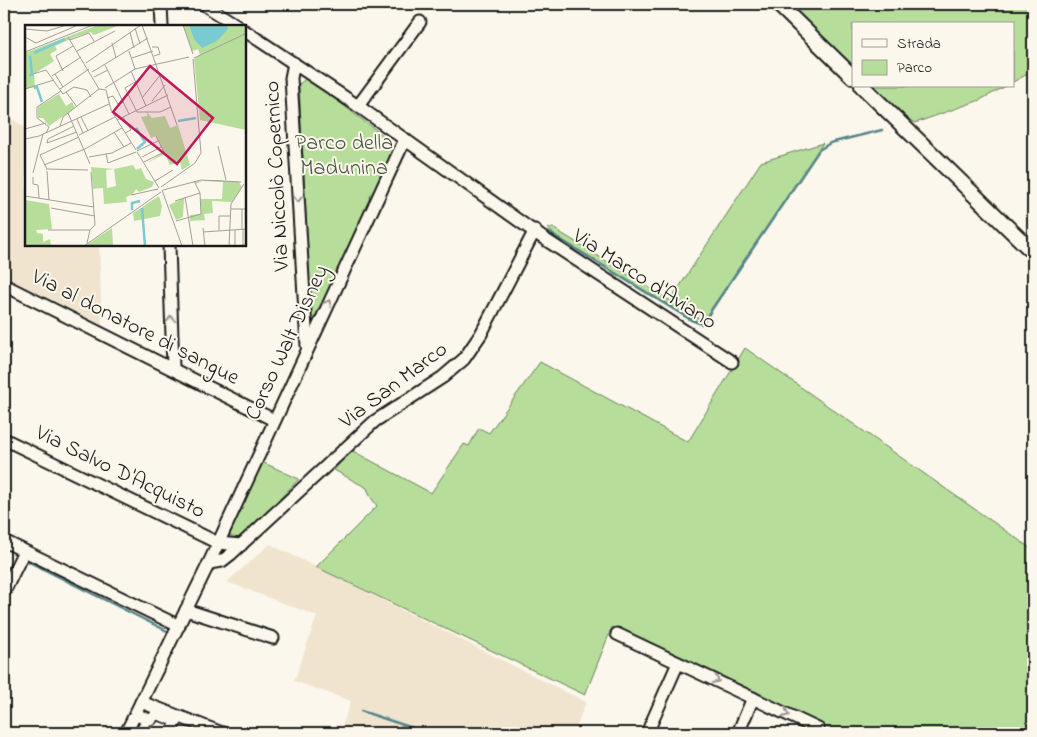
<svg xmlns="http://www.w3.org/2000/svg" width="1037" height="737" font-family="'Indie Flower',sans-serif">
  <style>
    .built { fill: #f0e4cf }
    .green { fill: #b6de9a; stroke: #697d5b }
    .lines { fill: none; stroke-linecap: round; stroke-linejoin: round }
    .stream { stroke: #548489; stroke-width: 2.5 }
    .pedestrian-casing { stroke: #1c1c1c; stroke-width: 12 }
    .minor-casing { stroke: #1c1c1c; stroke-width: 15 }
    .tertiary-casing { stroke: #1c1c1c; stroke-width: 18 }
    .pedestrian { stroke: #fbf7ec; stroke-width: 9 }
    .minor { stroke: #fbf7ec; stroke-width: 11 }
    .tertiary { stroke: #fbf7ec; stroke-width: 14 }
    .oneway { stroke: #97948e }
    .labels { text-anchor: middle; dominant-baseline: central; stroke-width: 4; stroke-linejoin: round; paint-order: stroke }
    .park-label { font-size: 22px; fill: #4a5642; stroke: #fbf7ec }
    .street-label { font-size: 22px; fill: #1c1c1c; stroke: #fbf7ec }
    .inset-river { fill: none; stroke: #79cad1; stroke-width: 2.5 }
    .inset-road { fill: none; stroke: #a29f99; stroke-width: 1 }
    .view { fill: #c2185b; fill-opacity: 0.15; stroke: #c2185b; stroke-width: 2.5 }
    .inset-edge { fill: none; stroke: #1c1c1c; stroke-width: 2.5 }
  </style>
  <rect width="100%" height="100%" fill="#fbf7ec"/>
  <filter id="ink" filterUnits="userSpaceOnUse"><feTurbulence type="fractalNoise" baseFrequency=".02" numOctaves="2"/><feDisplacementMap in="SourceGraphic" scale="10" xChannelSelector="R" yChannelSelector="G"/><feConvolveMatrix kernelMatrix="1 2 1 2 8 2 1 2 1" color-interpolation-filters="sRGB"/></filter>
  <g filter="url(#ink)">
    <g class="built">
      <polygon points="4,114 26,128 26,245 99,245 102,325 4,276"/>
      <polygon points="270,544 586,702 574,733 340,733 351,701 294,681 317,616 227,582"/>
    </g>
    <g class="green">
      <polygon points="786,4 1033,4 1033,71 1013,82 1013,24 853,24 853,69"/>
      <polygon points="307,78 388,139 394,149 312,324 299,84"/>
      <polygon points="872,86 1006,86 980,100 915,123 904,116"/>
      <polygon points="823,143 705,318 672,298 761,162"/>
      <polygon points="548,228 553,228 703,321 700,323 690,318 554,235"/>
      <polygon points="745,348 1033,550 1033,728 1030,733 838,733 612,627 585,695 316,567 377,506 370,496 367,488 334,470 351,450 431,493 464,444 469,446 479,428 489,433 540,362 688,442"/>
      <polygon points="262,462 299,479 247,533 237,538 232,538 230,534"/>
    </g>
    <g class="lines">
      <g class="stream">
        <polyline points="548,232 691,320 702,324 819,150 830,143 882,130"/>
        <polyline points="27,561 167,631"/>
        <polyline points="361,711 428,733"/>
      </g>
      <g class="pedestrian-casing">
        <polyline id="pedestrian" points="139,733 147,721 139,717 140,715 152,720 155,714 177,722 170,733"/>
      </g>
      <g class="minor-casing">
        <g id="minor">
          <polyline points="161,4 162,26"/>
          <polyline points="203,4 238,26"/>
          <polyline points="245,31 358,106 543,238 732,362"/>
          <polyline points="294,63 291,78 307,346"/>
          <polyline points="358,106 420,22"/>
          <polyline points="169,245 173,368"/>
          <polyline points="4,285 274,420"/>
          <polyline points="4,439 218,543 241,545"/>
          <polyline points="4,541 179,626"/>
          <polyline points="209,563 222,561 231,554 375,421 443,377 464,359 481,334 535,230"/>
          <polyline points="4,592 24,551"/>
          <polyline points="186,610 273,638"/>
          <polyline points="617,634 818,729 817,733"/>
          <polyline points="141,702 222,733"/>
          <polyline points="126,733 209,563 405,139"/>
          <polyline points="647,733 678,663"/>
          <polyline points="738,733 753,698"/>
        </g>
      </g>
      <g class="tertiary-casing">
        <g id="tertiary">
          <polyline points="778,4 853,77"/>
          <polyline points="862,86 1033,252"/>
        </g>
      </g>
      <use href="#pedestrian" class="pedestrian"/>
      <use href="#minor" class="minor"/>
      <use href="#tertiary" class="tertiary"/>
    </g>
    <defs><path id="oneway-chevron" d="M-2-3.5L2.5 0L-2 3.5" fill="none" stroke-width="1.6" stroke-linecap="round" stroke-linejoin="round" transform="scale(1.25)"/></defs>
    <g class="oneway">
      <use href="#oneway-chevron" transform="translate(298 199) rotate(87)"/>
      <use href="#oneway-chevron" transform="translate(328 303) rotate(-65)"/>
      <use href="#oneway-chevron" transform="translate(171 319) rotate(-92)"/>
      <use href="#oneway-chevron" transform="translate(716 680) rotate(25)"/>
      <use href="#oneway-chevron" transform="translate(786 714) rotate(25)"/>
    </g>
  </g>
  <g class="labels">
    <g class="park-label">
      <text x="344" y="144">Parco della<tspan x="344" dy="25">Madunina</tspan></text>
    </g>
    <g class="street-label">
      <text transform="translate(278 176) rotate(-93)">Via Niccolò Copernico</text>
      <text transform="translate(644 280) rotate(33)">Via Marco d'Aviano</text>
      <text transform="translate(135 328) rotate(27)">Via al donatore di sangue</text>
      <text transform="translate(288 343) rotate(-65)">Corso Walt Disney</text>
      <text transform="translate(394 386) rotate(-37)">Via San Marco</text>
      <text transform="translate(120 473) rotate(26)">Via Salvo D'Acquisto</text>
    </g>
  </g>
  <g transform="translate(25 25)">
    <rect width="221" height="221" fill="#fbf7ec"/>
    <path d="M73 0H95L69 10 66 7 50 12 30 21 32 25 25 29 29 36 9 49 10 62 0 64V28ZM158 0H221V105L175 95 169 34 175 30 173 24 167 26ZM34 69 41 81 47 77 50 83 24 101 18 93H13V82ZM122 87 127 93 140 91 145 103 153 100 165 140 157 145 155 137 145 140 140 129 122 138 139 127 131 111 126 113 116 92 122 91ZM108 140 111 145 116 143 121 154 129 157 127 162 114 167 111 164 108 169 101 172 102 177 79 179 78 163 68 164 66 142 89 144ZM89 144 91 161 82 163 81 145ZM180 155H193L214 157 217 162 207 177 187 176 188 188 179 189 180 195 165 196V190L176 189V174H197L198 157 177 156 171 159 173 162 170 157ZM134 171 137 181 135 191 109 196 108 188 116 183 118 191 117 182ZM159 173 158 192 151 195 144 180ZM0 175 24 179 27 204 11 205 12 208 18 209V217L25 214 26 221H0ZM87 203 88 221H60Z" fill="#b6de9a" fill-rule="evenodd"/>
    <path d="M164 0H202L203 4 192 16 177 23 169 14Z" fill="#79cad1"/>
    <path class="inset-river" d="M9 28 40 14M4 50H7L5 31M9 63 12 62 17 77M153 96 171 93M111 103 120 117 112 124M117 183 120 221M107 185V178L115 176"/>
    <path class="inset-road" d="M117 0 152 100M158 0 168 29M110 3 115 19M0 4 22 6 42 0M105 7 109 23M0 12 11 18 53 0M43 12 74 64 81 65 86 85 111 125M45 15 64 8 69 16M87 18 91 33M127 22H133L135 29 129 31M52 26 90 6M104 26 110 44M0 27 68 0M107 33 128 26M169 33 222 8M61 38 116 0M80 40 104 89M38 46 31 31 48 21M106 46 121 81M67 47 123 13M8 49 21 45 38 69 49 62 62 65 66 72M30 49 38 62M27 51 56 32M69 52 83 45M110 57 100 63 112 87M80 63 110 44 164 32M0 64 29 55M35 64 64 44M41 67 52 82M82 73 88 71 93 79 99 77M117 73 136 49M127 76 140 60M12 82V93L24 102 21 108M12 82 36 66M112 87H135L146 82M43 88 65 139M56 92 63 106M98 92 106 105 100 108M52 94 58 108M92 95 143 70M35 101 38 92 74 64M49 101 23 114 22 118 52 107M0 104 21 98M89 107 99 122M54 110 90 92M0 114 14 111 84 79M193 121 201 155M112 126 133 116M112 127 134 163M81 129 83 138 111 127M64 132 87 128 106 118M117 132 136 122M119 137 139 127 131 111M19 140 60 124 97 103M21 144 63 145M22 144 15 130 54 112M22 146 24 175M8 148 18 109M8 152V159L13 160 14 173M130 156 148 145M136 162 170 138 176 128 168 34M137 165 157 221M138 165 176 155 216 157M106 170 133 164M0 171 69 182M160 172 168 221M150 176 175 168M26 183 70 191M206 184H222M151 196 176 189 175 168 169 156M178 203 180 221M217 204V184M23 205H65M194 205V191H205M210 205V221M178 207 222 204M62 218 65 205 70 200 66 147M59 221 136 167M204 221 206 179 219 159M204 221 222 220M218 221V204"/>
    <path class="view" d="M125 41 188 93 152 139 88 87Z"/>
    <rect width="221" height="221" class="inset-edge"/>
  </g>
  <rect width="1037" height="737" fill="none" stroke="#fbf7ec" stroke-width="20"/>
  <rect x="10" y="10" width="1017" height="717" fill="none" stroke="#1c1c1c" stroke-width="2" filter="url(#ink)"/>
  <rect x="852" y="22" width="162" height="65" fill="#fbf7ec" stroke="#a29f99"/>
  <rect x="862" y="39" width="25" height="8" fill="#fbf7ec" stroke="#a29f99"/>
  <text x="897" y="48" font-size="15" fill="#1c1c1c">Strada</text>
  <rect x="862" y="60" width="25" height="15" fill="#b6de9a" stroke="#a29f99"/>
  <text x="897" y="72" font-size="15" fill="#1c1c1c">Parco</text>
</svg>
